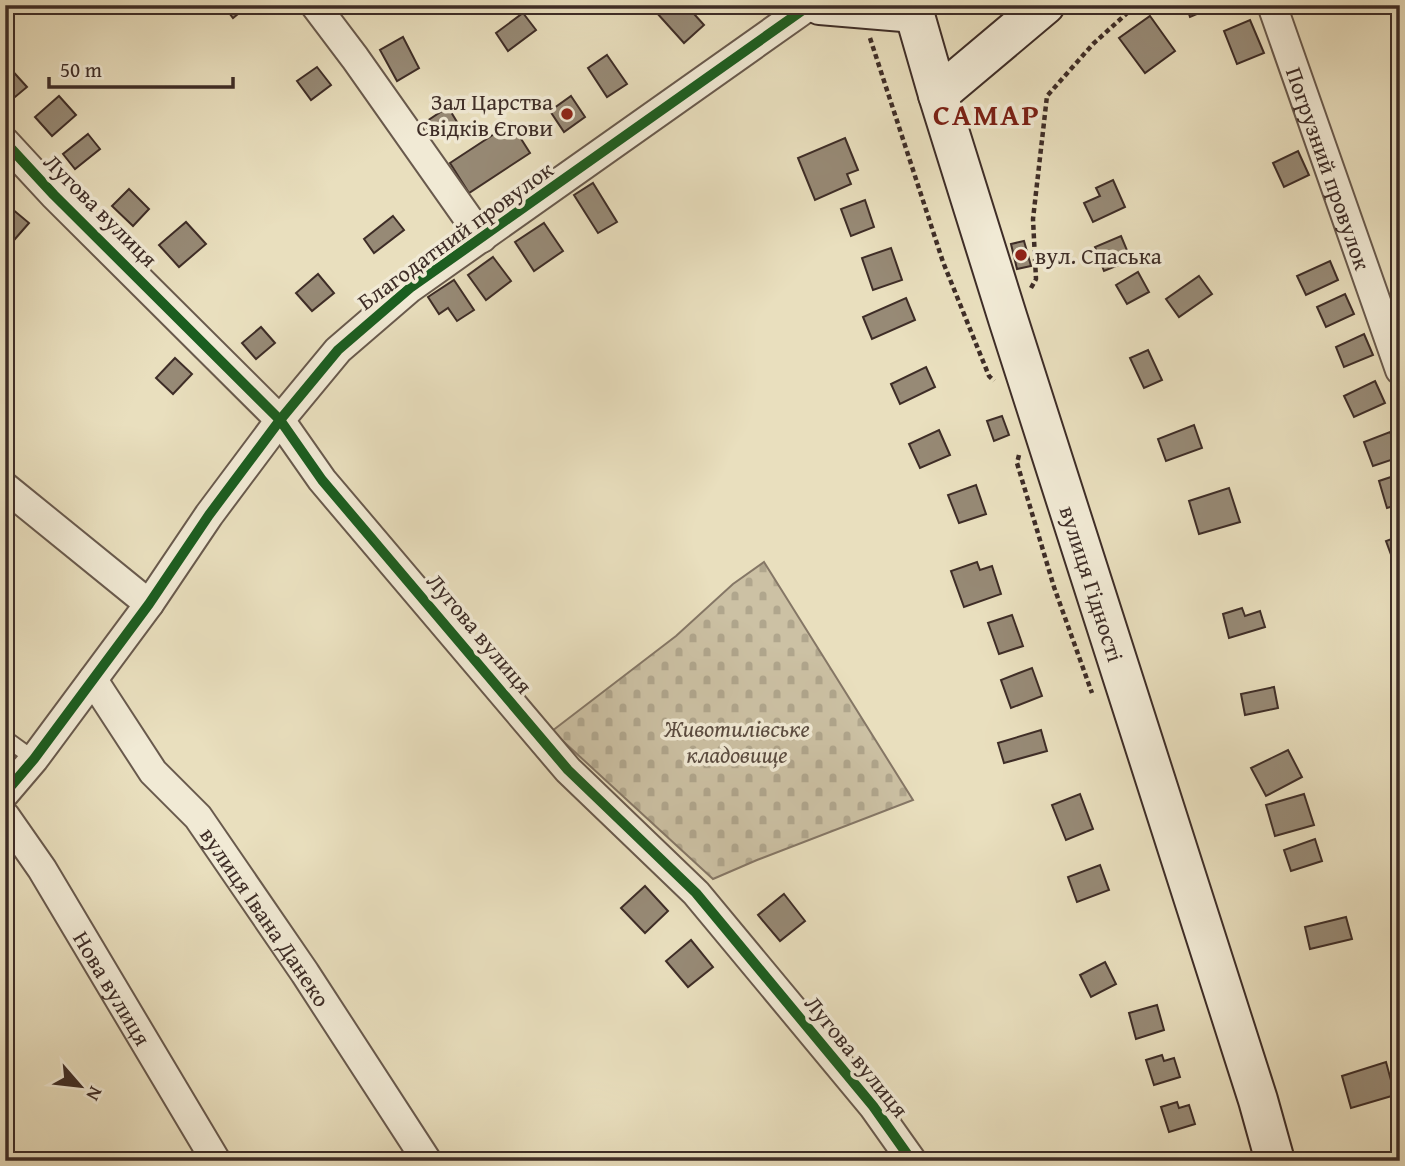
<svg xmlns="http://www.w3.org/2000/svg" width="1405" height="1166" font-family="'Gentium Book Plus',serif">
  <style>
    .cemetery { fill: url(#cemetery-stones); stroke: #857766; stroke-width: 2 }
    .building { fill: #978a76; stroke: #3e2d27; stroke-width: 2 }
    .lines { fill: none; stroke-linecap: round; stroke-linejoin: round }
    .lane-casing { stroke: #695a4d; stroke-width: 18 }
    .street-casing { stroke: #695a4d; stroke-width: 32 }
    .secondary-casing { stroke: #3e2d27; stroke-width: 42 }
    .path { stroke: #3e2d27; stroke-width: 4.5; stroke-dasharray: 5 3.5; stroke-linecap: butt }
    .lane { stroke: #f1ead5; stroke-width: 14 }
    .street { stroke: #f1ead5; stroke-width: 28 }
    .secondary { stroke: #f1ead5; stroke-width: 38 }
    .cycleway-casing { stroke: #f1ead5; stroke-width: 15 }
    .cycleway { stroke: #1b5e20; stroke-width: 10 }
    .poi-dot { fill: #8f2418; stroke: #f1ead5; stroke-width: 2.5 }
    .labels { text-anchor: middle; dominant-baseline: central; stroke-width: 7; stroke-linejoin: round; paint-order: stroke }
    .poi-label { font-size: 23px; fill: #3e2d27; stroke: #f1ead5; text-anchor: end }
    .street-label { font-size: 23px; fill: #3e2d27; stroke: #f1ead5 }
    .park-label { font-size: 23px; font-style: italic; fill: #5a4b40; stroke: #f1ead5 }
    .district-label { font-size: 30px; font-weight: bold; letter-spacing: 2px; fill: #7a1f14; stroke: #f1ead5 }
  </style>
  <defs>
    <pattern id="cemetery-stones" width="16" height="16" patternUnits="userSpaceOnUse" patternTransform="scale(1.75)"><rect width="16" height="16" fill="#ccc1a4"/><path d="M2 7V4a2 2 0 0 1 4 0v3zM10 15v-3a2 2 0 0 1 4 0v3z" fill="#b0a68d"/></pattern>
  </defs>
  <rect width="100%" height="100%" fill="#e9dfbe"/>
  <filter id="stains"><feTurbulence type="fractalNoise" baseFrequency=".00286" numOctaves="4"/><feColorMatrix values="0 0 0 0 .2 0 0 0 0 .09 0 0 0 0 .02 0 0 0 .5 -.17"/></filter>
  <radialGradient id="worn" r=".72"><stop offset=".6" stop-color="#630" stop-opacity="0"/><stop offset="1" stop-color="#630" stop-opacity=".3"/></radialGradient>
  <polygon class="cemetery" points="764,562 913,800 757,860 713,879 552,731 676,636 733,584"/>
  <g class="building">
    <polygon points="223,5 249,5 233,18"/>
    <polygon points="663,5 686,5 704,25 684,43 656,12"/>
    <polygon points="1186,5 1218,5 1190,17"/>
    <polygon points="523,13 536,30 508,51 496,33"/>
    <polygon points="1150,16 1175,51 1145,73 1119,38"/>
    <polygon points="1250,20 1264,53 1237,64 1224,31"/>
    <polygon points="403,37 419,68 397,81 380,50"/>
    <polygon points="607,55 627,84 607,97 588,68"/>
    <polygon points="8,66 27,87 9,102 5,98 5,69"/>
    <polygon points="317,67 331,85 311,100 297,81"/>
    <polygon points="59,96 76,115 52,136 35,117"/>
    <polygon points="571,96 585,117 564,132 550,111"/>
    <polygon points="448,107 457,122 433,137 424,123"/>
    <polygon points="511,123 530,153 469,193 450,163"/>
    <polygon points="88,134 100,149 75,169 63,154"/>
    <polygon points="845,138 858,170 847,174 851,184 815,200 798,158"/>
    <polygon points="1298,151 1309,175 1284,187 1273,163"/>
    <polygon points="1113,180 1125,207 1093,222 1084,203 1100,196 1096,188"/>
    <polygon points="593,183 617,222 598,233 574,195"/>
    <polygon points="129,189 149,209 133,226 112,206"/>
    <polygon points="865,200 874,227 851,236 841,209"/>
    <polygon points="5,203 29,223 15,239 5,230"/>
    <polygon points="393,216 404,230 374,253 364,239"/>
    <polygon points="186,222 206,244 179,267 159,245"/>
    <polygon points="544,223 563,251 534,271 515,242"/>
    <polygon points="1121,236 1131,260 1104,271 1095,247"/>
    <polygon points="1024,241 1031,266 1017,269 1011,244"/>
    <polygon points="891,248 902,280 873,290 862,258"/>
    <polygon points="493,257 511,281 486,300 468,275"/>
    <polygon points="1330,261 1338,280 1306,295 1297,276"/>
    <polygon points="1138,272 1149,292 1127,304 1116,285"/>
    <polygon points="318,274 334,293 312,311 296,293"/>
    <polygon points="1199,276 1212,294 1179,317 1166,299"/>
    <polygon points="454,280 474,310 457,321 448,308 439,314 428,297"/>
    <polygon points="1345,294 1354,314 1326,327 1317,307"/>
    <polygon points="906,298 915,320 872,339 863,317"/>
    <polygon points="261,327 275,343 256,359 242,343"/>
    <polygon points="1364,334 1373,355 1344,367 1336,347"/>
    <polygon points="1148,350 1162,380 1144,388 1130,358"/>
    <polygon points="175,358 192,374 173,394 156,378"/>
    <polygon points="926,367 935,387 900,404 891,384"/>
    <polygon points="1375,381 1385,403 1354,417 1344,396"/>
    <polygon points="1002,416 1009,435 994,441 987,421"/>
    <polygon points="1194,425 1202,448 1166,461 1158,439"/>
    <polygon points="939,430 950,455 920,468 909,444"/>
    <polygon points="1390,432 1400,457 1373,466 1364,442"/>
    <polygon points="1400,474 1400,504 1387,508 1379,481"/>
    <polygon points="976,485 986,514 959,523 948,495"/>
    <polygon points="1229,488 1240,522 1199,534 1189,501"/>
    <polygon points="1400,536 1400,567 1396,568 1386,541"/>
    <polygon points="977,562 980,570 992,566 1001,594 964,607 951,571"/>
    <polygon points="1242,608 1245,616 1260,611 1265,627 1229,638 1223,614"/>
    <polygon points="1012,615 1023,646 999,654 988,623"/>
    <polygon points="1032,668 1042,696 1011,708 1001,680"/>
    <polygon points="1274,687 1278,708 1245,715 1241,694"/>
    <polygon points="1041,730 1047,751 1004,763 998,743"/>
    <polygon points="1288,750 1302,777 1266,796 1251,768"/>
    <polygon points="1080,794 1093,829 1066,840 1052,805"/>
    <polygon points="1304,794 1314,825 1275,836 1266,805"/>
    <polygon points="1315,839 1322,861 1291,871 1284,850"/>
    <polygon points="1100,865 1109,890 1077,902 1068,877"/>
    <polygon points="645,886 668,911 645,933 621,908"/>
    <polygon points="784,894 805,921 780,941 758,915"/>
    <polygon points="1346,917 1352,939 1310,949 1305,927"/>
    <polygon points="691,940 713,967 688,987 666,961"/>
    <polygon points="1105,962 1116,984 1091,997 1080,975"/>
    <polygon points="1157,1005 1164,1030 1136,1039 1129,1013"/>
    <polygon points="1162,1055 1164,1061 1174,1058 1180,1077 1154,1085 1146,1060"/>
    <polygon points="1386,1062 1395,1095 1351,1108 1342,1076"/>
    <polygon points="1177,1102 1179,1108 1189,1105 1195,1124 1169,1132 1161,1107"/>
  </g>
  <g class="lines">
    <g class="lane-casing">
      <polyline id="lane" points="5,738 34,759"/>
    </g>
    <g class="street-casing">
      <g id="street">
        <polyline points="315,5 355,58 482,238"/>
        <path id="s1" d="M1272 5 1400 370"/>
        <polyline points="5,142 54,195 280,420 322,480 568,770 696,893 873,1106 912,1161"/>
        <polyline points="5,487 149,604"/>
        <path id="s2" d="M93 680 153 772 198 817 305 973 427 1161"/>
        <polyline points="5,793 34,759 149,604 209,515 280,420 338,350 410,288 810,5"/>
        <path id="s3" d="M5 816 42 869 216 1161"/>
      </g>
    </g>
    <g class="secondary-casing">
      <g id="secondary">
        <polyline points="820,5 915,13"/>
        <path id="s4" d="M912 5 938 95 1008 319 1258 1100 1275 1161"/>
        <polyline points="938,95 1045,5"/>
      </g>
    </g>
    <g class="path">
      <polyline points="870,38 943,262 989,376 994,381"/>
      <polyline points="1031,288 1036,279 1033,219 1047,96 1093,44 1136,5"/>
      <polyline points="1019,455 1017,463 1054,587 1092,693"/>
    </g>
    <use href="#lane" class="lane"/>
    <use href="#street" class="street"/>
    <use href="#secondary" class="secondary"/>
    <g class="cycleway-casing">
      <g id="cycleway">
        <polyline points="5,142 54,195 280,420 322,480 568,770 696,893 873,1106 912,1161"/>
        <polyline points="5,793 34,759 149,604 209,515 280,420 338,350 410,288 810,5"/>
      </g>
    </g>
    <use href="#cycleway" class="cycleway"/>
  </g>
  <g class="poi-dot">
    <circle cx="567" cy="114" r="7"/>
    <circle cx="1021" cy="255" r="7"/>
  </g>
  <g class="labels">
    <g class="poi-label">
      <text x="553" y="101">Зал Царства<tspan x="553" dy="26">Свідків Єгови</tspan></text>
      <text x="1035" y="255" text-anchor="start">вул. Спаська</text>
    </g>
    <g class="street-label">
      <text stroke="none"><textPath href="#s1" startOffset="173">Погрузний провулок</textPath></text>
      <text transform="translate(101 210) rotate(45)">Лугова вулиця</text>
      <text transform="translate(455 235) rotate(-36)">Благодатний провулок</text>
      <text stroke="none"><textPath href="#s4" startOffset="606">вулиця Гідності</textPath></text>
      <text transform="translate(480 633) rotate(50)">Лугова вулиця</text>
      <text stroke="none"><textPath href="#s2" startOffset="294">вулиця Івана Данеко</textPath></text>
      <text stroke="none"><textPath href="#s3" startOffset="203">Нова вулиця</textPath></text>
      <text transform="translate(857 1056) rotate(51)">Лугова вулиця</text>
    </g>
    <g class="park-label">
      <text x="737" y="728">Животилівське<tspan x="737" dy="26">кладовище</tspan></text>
    </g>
    <g class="district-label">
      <text x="987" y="114">САМАР</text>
    </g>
  </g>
  <rect width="1405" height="1166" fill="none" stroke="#e9dfbe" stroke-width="28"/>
  <rect x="7" y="7" width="1391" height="1152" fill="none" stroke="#3e2d27" stroke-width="3.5"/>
  <rect x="14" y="14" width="1377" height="1138" fill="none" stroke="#3e2d27" stroke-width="2"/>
  <g transform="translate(80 1086) rotate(118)" stroke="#f1ead5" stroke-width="5" paint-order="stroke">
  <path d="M0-5L12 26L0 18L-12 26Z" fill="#3e2d27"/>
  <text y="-10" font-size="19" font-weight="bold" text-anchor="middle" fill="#3e2d27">N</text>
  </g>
  <path d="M49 77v10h184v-10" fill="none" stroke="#3e2d27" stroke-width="3.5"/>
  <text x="60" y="77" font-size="21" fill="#3e2d27" stroke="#f1ead5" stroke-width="5" paint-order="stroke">50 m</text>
  <rect width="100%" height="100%" filter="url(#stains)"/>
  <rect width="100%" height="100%" fill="url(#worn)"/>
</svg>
